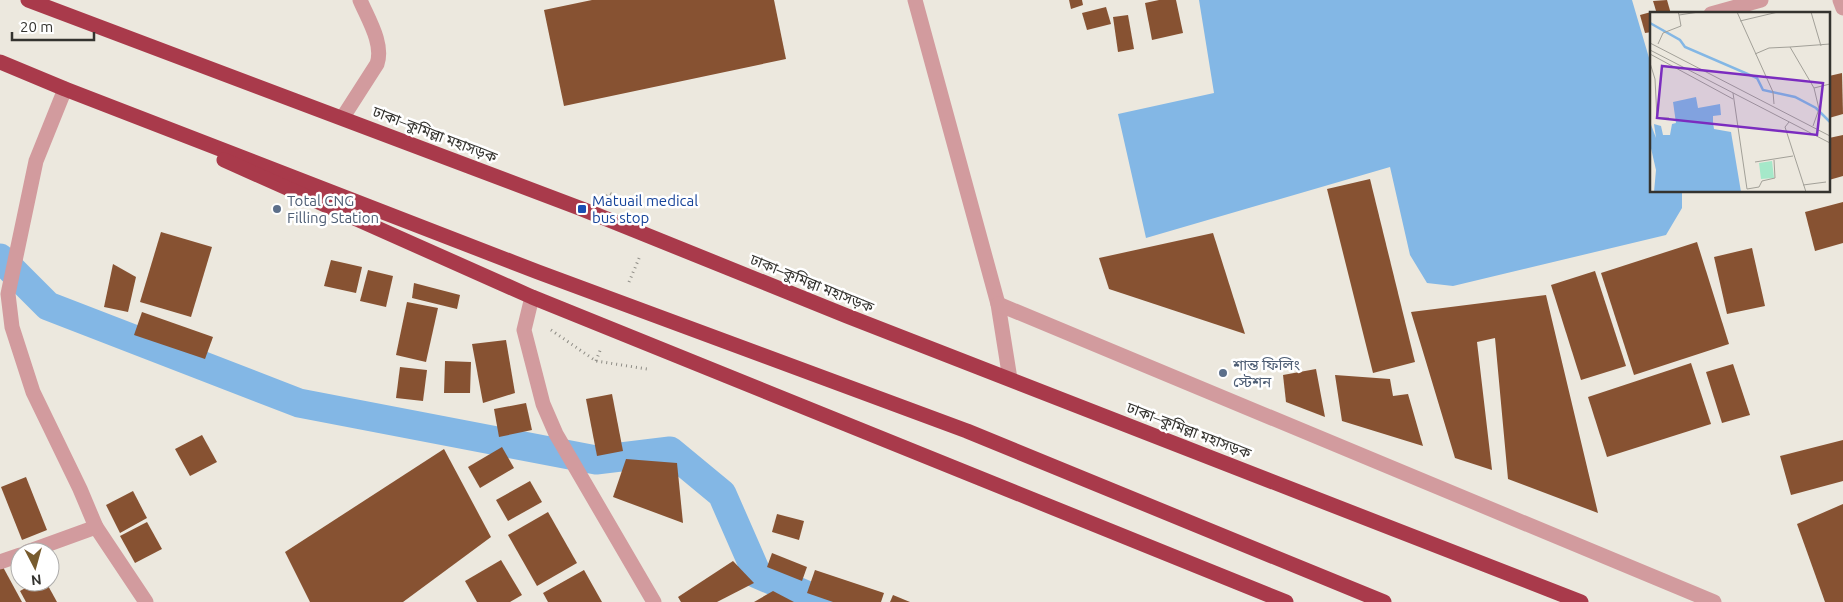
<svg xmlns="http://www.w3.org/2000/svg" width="1843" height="602" font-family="Ubuntu,'Noto Sans Bengali',sans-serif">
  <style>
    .water { fill: #83b7e5 }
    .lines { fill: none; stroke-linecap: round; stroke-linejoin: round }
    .canal { stroke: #83b7e5; stroke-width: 29 }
    .building { fill: #875232 }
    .path { stroke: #8e8c85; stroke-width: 3; stroke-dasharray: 1 4; stroke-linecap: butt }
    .street { stroke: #d29b9e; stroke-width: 15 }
    .highway { stroke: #a93a4b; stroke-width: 15 }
    .service-dot { fill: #5c6f8a; stroke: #fff; stroke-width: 2 }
    .transit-dot { fill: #1a4fb4; stroke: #fff; stroke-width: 2 }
    .labels { text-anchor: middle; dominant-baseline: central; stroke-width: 5; stroke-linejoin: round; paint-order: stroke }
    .street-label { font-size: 15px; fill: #34332f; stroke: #fff }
    .service-label { font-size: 15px; fill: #4e5e75; stroke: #fff; text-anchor: start }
    .transit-label { font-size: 15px; fill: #164399; stroke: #fff; text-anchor: start }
    .inset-river { fill: none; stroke: #83b7e5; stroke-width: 2.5 }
    .inset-road { fill: none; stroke: #a2a098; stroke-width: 1 }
    .view { fill: #7b2cbf; fill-opacity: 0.15; stroke: #7b2cbf; stroke-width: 2.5 }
    .inset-edge { fill: none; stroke: #34332f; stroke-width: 2.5 }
  </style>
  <rect width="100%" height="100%" fill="#ece8de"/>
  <polygon class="water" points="1199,0 1632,0 1652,68 1652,191 1682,191 1682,208 1666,235 1453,286 1427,283 1410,255 1390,167 1146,238 1118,114 1214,93"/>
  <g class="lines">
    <polyline class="canal" points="0,258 48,306 299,403 596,460 670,451 722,494 757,574 823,602"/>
  </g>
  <g class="building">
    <polygon points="592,0 774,0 786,59 564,106 544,10"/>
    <polygon points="1069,0 1082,0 1083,5 1071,9"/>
    <polygon points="1159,0 1176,0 1183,33 1152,40 1145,3"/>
    <polygon points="1667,0 1671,14 1657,14 1653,1"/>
    <polygon points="1106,7 1111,24 1087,30 1082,13"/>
    <polygon points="1651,12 1652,32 1645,33 1640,15"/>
    <polygon points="1128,15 1134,49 1118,52 1113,17"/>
    <polygon points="1842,73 1843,114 1829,118 1829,76"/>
    <polygon points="1843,135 1843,176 1829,180 1829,138"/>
    <polygon points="1370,179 1415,362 1373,373 1327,189"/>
    <polygon points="1843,202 1843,243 1815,251 1805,212"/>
    <polygon points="161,232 212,247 191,317 140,302"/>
    <polygon points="1213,233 1245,334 1109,289 1099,258"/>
    <polygon points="1697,242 1729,344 1634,375 1601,273"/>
    <polygon points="1752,248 1765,306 1727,314 1714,257"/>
    <polygon points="331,260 362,267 356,293 324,286"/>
    <polygon points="113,264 136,277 128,312 104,307"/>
    <polygon points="368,270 393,276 386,307 360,301"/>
    <polygon points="1595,271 1626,366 1581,380 1551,285"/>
    <polygon points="414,283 460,295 457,309 412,298"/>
    <polygon points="1546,295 1598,513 1508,479 1495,338 1477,342 1492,470 1455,458 1411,312"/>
    <polygon points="407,302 438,308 426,362 396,355"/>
    <polygon points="142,312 213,337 205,359 134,335"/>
    <polygon points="506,340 515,393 483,403 472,344"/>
    <polygon points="445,361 471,362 470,393 444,393"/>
    <polygon points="1691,363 1711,424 1607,457 1588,397"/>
    <polygon points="1733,364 1750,415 1722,423 1706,372"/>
    <polygon points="400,367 427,370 423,401 396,398"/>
    <polygon points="1316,369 1325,417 1286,402 1283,375"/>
    <polygon points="1335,375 1390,379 1393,396 1408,394 1423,446 1342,421"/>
    <polygon points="612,394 623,451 597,456 586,399"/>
    <polygon points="526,403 532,430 499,437 494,409"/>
    <polygon points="202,435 217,462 190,476 175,449"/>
    <polygon points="1843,440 1843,481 1791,495 1780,456"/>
    <polygon points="502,447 514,468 480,488 468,467"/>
    <polygon points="444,449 491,537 403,602 310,602 285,552"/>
    <polygon points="626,459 677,463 683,523 613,497"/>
    <polygon points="26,477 47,530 22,540 1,487"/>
    <polygon points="530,481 542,502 508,521 496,500"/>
    <polygon points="133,491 147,518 120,533 106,505"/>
    <polygon points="1843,504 1843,602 1825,602 1797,524"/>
    <polygon points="548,512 577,563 537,586 508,535"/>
    <polygon points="777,514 804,521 799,540 772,532"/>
    <polygon points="147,522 162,549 135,563 120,536"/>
    <polygon points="772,553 807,567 802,581 767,567"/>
    <polygon points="501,560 522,595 510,602 477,602 465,581"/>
    <polygon points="733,561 754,583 717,602 681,602 678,597"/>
    <polygon points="3,567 22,602 0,602 0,569"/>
    <polygon points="584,570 602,602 548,602 543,593"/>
    <polygon points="815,570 884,593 881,602 833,602 807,593"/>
    <polygon points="36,582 46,582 57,602 26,602 20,591"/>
    <polygon points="773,591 794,602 754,602"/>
    <polygon points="893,595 910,602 890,602"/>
  </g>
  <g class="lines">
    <g class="path">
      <polyline points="607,196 609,193 618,198"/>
      <polyline points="629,282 640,256"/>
      <polyline points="551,330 596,361 647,369"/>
      <polyline points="596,361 601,348"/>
    </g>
    <g class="street">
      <polyline points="915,0 998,304 1010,379"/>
      <polyline points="1840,0 1843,8"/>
      <polyline points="1711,14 1761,0"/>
      <path d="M343 117 377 64C384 44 368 19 360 0"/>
      <polyline points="532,297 524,330 543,404 556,434 654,602"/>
      <polyline points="998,304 1714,602"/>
      <polyline points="96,527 146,602"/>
      <polyline points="27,552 96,527 80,489 33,392 12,327 8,294 36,161 65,89"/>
      <polyline points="0,562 20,555"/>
    </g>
    <g class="highway">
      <polyline points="28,0 582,209 847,316 1581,602"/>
      <polyline points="0,62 65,89 538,272 967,431 1384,602"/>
      <polyline points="224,160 532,297 1286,602"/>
    </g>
  </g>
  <g class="service-dot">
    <circle cx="277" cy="209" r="5"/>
    <circle cx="1223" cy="373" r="5"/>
  </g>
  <rect class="transit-dot" x="577" y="204" width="10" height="10" rx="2.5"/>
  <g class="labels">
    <g class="street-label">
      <text transform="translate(435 134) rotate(21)">ঢাকা–কুমিল্লা মহাসড়ক</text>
      <text transform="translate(812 283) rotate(22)">ঢাকা–কুমিল্লা মহাসড়ক</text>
      <text transform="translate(1189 430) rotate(21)">ঢাকা–কুমিল্লা মহাসড়ক</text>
    </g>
    <g class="service-label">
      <text x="287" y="200">Total CNG<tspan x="287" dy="17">Filling Station</tspan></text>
      <text x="1233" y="364">শান্ত ফিলিং<tspan x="1233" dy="17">স্টেশন</tspan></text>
    </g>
    <g class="transit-label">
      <text x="592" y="200">Matuail medical<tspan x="592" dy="17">bus stop</tspan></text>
    </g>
  </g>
  <g transform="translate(1650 12)">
    <rect width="180" height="180" fill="#ece8de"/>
    <path d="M122 149 124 166 111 167 109 151Z" fill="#a5e8c9"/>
    <path d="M46 85 48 96 70 92 71 103 63 104V111L64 117 81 120 91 180H4L6 158 0 132V110L6 126 4 112 11 114 13 123H20L22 112 26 111 23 90Z" fill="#83b7e5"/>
    <path class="inset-river" d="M0 11 30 28 35 35 107 66 113 78 145 85 166 96 180 110"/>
    <path class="inset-road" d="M28 0 29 3 49 0M87 0 123 80 124 92M161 0 171 34M90 9 128 0M0 31 180 124M8 32 13 21 31 14 29 3M0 38 180 131M0 42 83 87M105 42 119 36 140 35M0 51 5 67 7 106H19M164 76 140 35 180 32M83 81 97 177 109 175 112 169 125 166 124 148M139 110 135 115 156 180M163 114 169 97 164 76 180 72M105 150 143 144M153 173 176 170"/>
    <path class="view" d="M12 54 173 71 167 123 7 106Z"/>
    <rect width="180" height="180" class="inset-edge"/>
  </g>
  <g transform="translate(35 567) rotate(174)"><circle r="24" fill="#ffffff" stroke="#aeadac"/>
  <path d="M0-4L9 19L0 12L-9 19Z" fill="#775b2e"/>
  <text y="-8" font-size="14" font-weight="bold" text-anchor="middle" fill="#34332f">N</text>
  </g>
  <path d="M12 32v8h82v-8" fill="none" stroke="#34332f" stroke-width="2.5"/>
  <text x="20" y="32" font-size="15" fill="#34332f" stroke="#ffffff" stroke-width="4" paint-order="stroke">20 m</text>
</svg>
